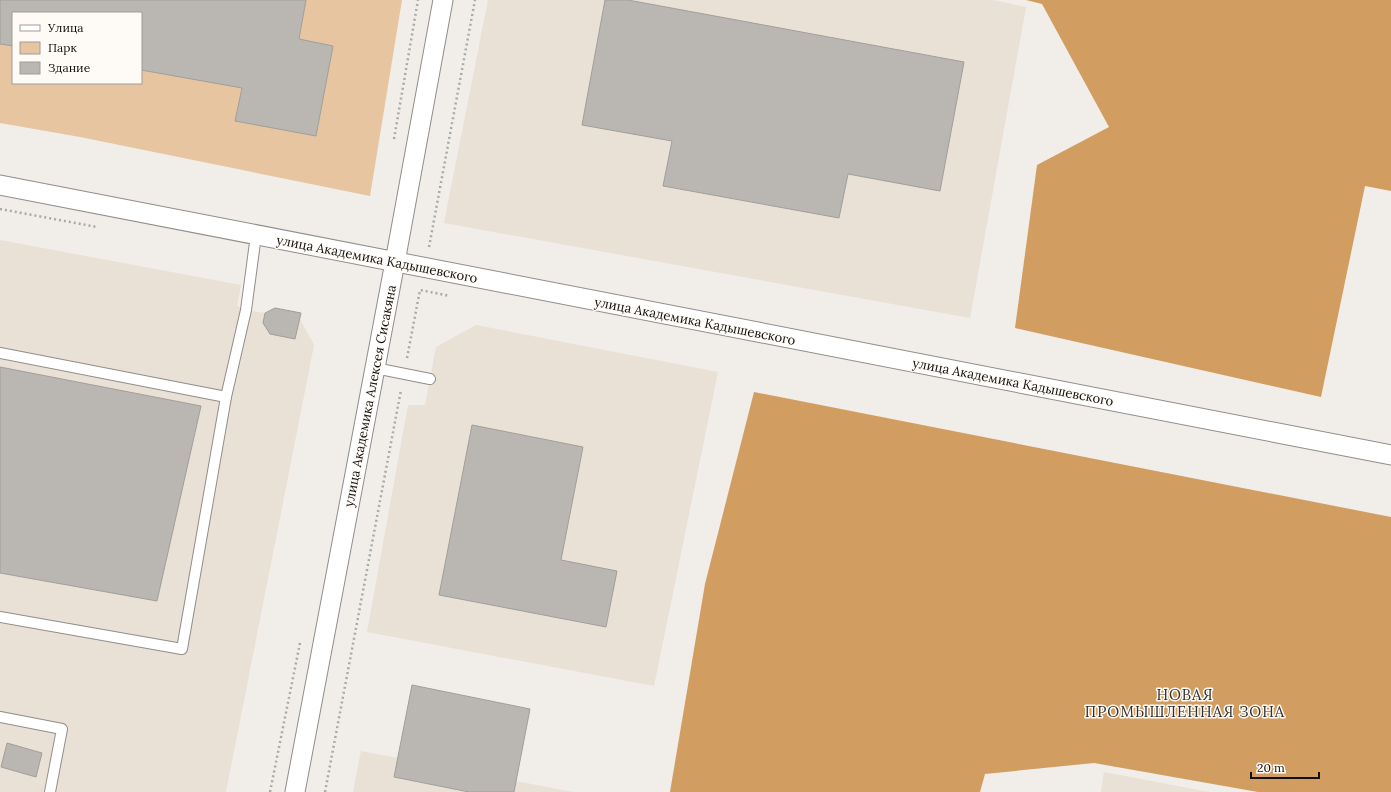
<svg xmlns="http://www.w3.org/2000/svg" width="1391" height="792" font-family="Lora,serif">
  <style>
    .built { fill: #e9e0d6 }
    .green { fill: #e7c5a0; fill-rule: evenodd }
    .forest { fill: #d29d61 }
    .building { fill: #bab7b3; stroke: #a19e9a }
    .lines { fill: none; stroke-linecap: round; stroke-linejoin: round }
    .service-casing { stroke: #918d8a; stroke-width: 12 }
    .minor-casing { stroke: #918d8a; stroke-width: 21 }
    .path { stroke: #aba8a5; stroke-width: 2.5; stroke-dasharray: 2 3; stroke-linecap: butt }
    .service { stroke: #fff; stroke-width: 10 }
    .minor { stroke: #fff; stroke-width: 19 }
    .labels { text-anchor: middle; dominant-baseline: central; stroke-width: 3; stroke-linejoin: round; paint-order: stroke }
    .street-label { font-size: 13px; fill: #11100f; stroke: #fefaf6 }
    .quarter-label { font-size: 15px; letter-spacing: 1px; fill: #34312d; stroke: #fefaf6 }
  </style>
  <rect width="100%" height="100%" fill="#f1ede9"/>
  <g class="built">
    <polygon points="488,0 993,0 1026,7 970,318 444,223"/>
    <polygon points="0,240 241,285 237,306 246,310 265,313 275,308 301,313 300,319 314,345 226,792 0,792"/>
    <polygon points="476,325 718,372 654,686 367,632 408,405 425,405 436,347"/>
    <polygon points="361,751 573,792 353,792"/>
    <polygon points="1104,772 1209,792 1101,792"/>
  </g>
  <path class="green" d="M0 0H402L370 196 80 137 0 123ZM13 13H141V83H13Z"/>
  <g class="forest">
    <polygon points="1026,0 1391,0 1391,191 1365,186 1321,397 1015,328 1037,165 1109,127 1042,4"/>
    <polygon points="754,392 1391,517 1391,792 1258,792 1094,763 985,774 980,792 670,792 705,584"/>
  </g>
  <g class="building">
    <polygon points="0,0 306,0 299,39 333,46 316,136 235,121 242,88 141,70 141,13 13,13 13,46 0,44"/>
    <polygon points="605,0 628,0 964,62 940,191 848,174 839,218 663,186 672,141 582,125"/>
    <polygon points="275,308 301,313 295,339 270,334 263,323 265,313"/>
    <polygon points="0,367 201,406 157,601 0,573"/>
    <polygon points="472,425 583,447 561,560 617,571 606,627 439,595"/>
    <polygon points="412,685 530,709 514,792 469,792 394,777"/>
    <polygon points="7,743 42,753 36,777 1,767"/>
  </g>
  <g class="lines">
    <g class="service-casing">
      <g id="service">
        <polyline points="0,353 226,397"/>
        <polyline points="375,368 430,379"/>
        <polyline points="0,617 182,649 226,397 246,310 256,235"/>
        <polyline points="0,717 62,729 50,792"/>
      </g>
    </g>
    <g class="minor-casing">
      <g id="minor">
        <polyline points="0,185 1391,455"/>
        <polyline points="295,792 395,262 443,0"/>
      </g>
    </g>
    <g class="path">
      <polyline points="394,139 418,0"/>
      <polyline points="0,209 97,227"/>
      <polyline points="429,247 475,0"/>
      <polyline points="407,358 420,290 450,296"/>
      <polyline points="270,792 300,643"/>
      <polyline points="325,792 401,390"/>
    </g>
    <use href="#service" class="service"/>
    <use href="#minor" class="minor"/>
  </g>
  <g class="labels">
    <g class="street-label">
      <text transform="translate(377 259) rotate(11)">улица Академика Кадышевского</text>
      <text transform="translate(695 321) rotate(11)">улица Академика Кадышевского</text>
      <text transform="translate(1013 382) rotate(11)">улица Академика Кадышевского</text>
      <text transform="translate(370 396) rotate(-79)">улица Академика Алексея Сисакяна</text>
    </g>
    <g class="quarter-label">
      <text x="1185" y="694">НОВАЯ<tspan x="1185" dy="17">ПРОМЫШЛЕННАЯ ЗОНА</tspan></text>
    </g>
  </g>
  <rect x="12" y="12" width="130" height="72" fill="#fefaf6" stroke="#9f9c9a"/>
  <rect x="20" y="25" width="20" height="6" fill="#ffffff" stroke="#9f9c9a"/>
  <text x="48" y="32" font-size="12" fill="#11100f">Улица</text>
  <rect x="20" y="42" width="20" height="12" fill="#e7c5a0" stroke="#9f9c9a"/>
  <text x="48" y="52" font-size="12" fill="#11100f">Парк</text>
  <rect x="20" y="62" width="20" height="12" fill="#bab7b3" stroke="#9f9c9a"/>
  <text x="48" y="72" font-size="12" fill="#11100f">Здание</text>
  <path d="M1251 772v6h68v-6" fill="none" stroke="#11100f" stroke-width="2"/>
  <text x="1257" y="772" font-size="12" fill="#11100f" stroke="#fefaf6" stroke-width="3" paint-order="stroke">20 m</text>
</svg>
